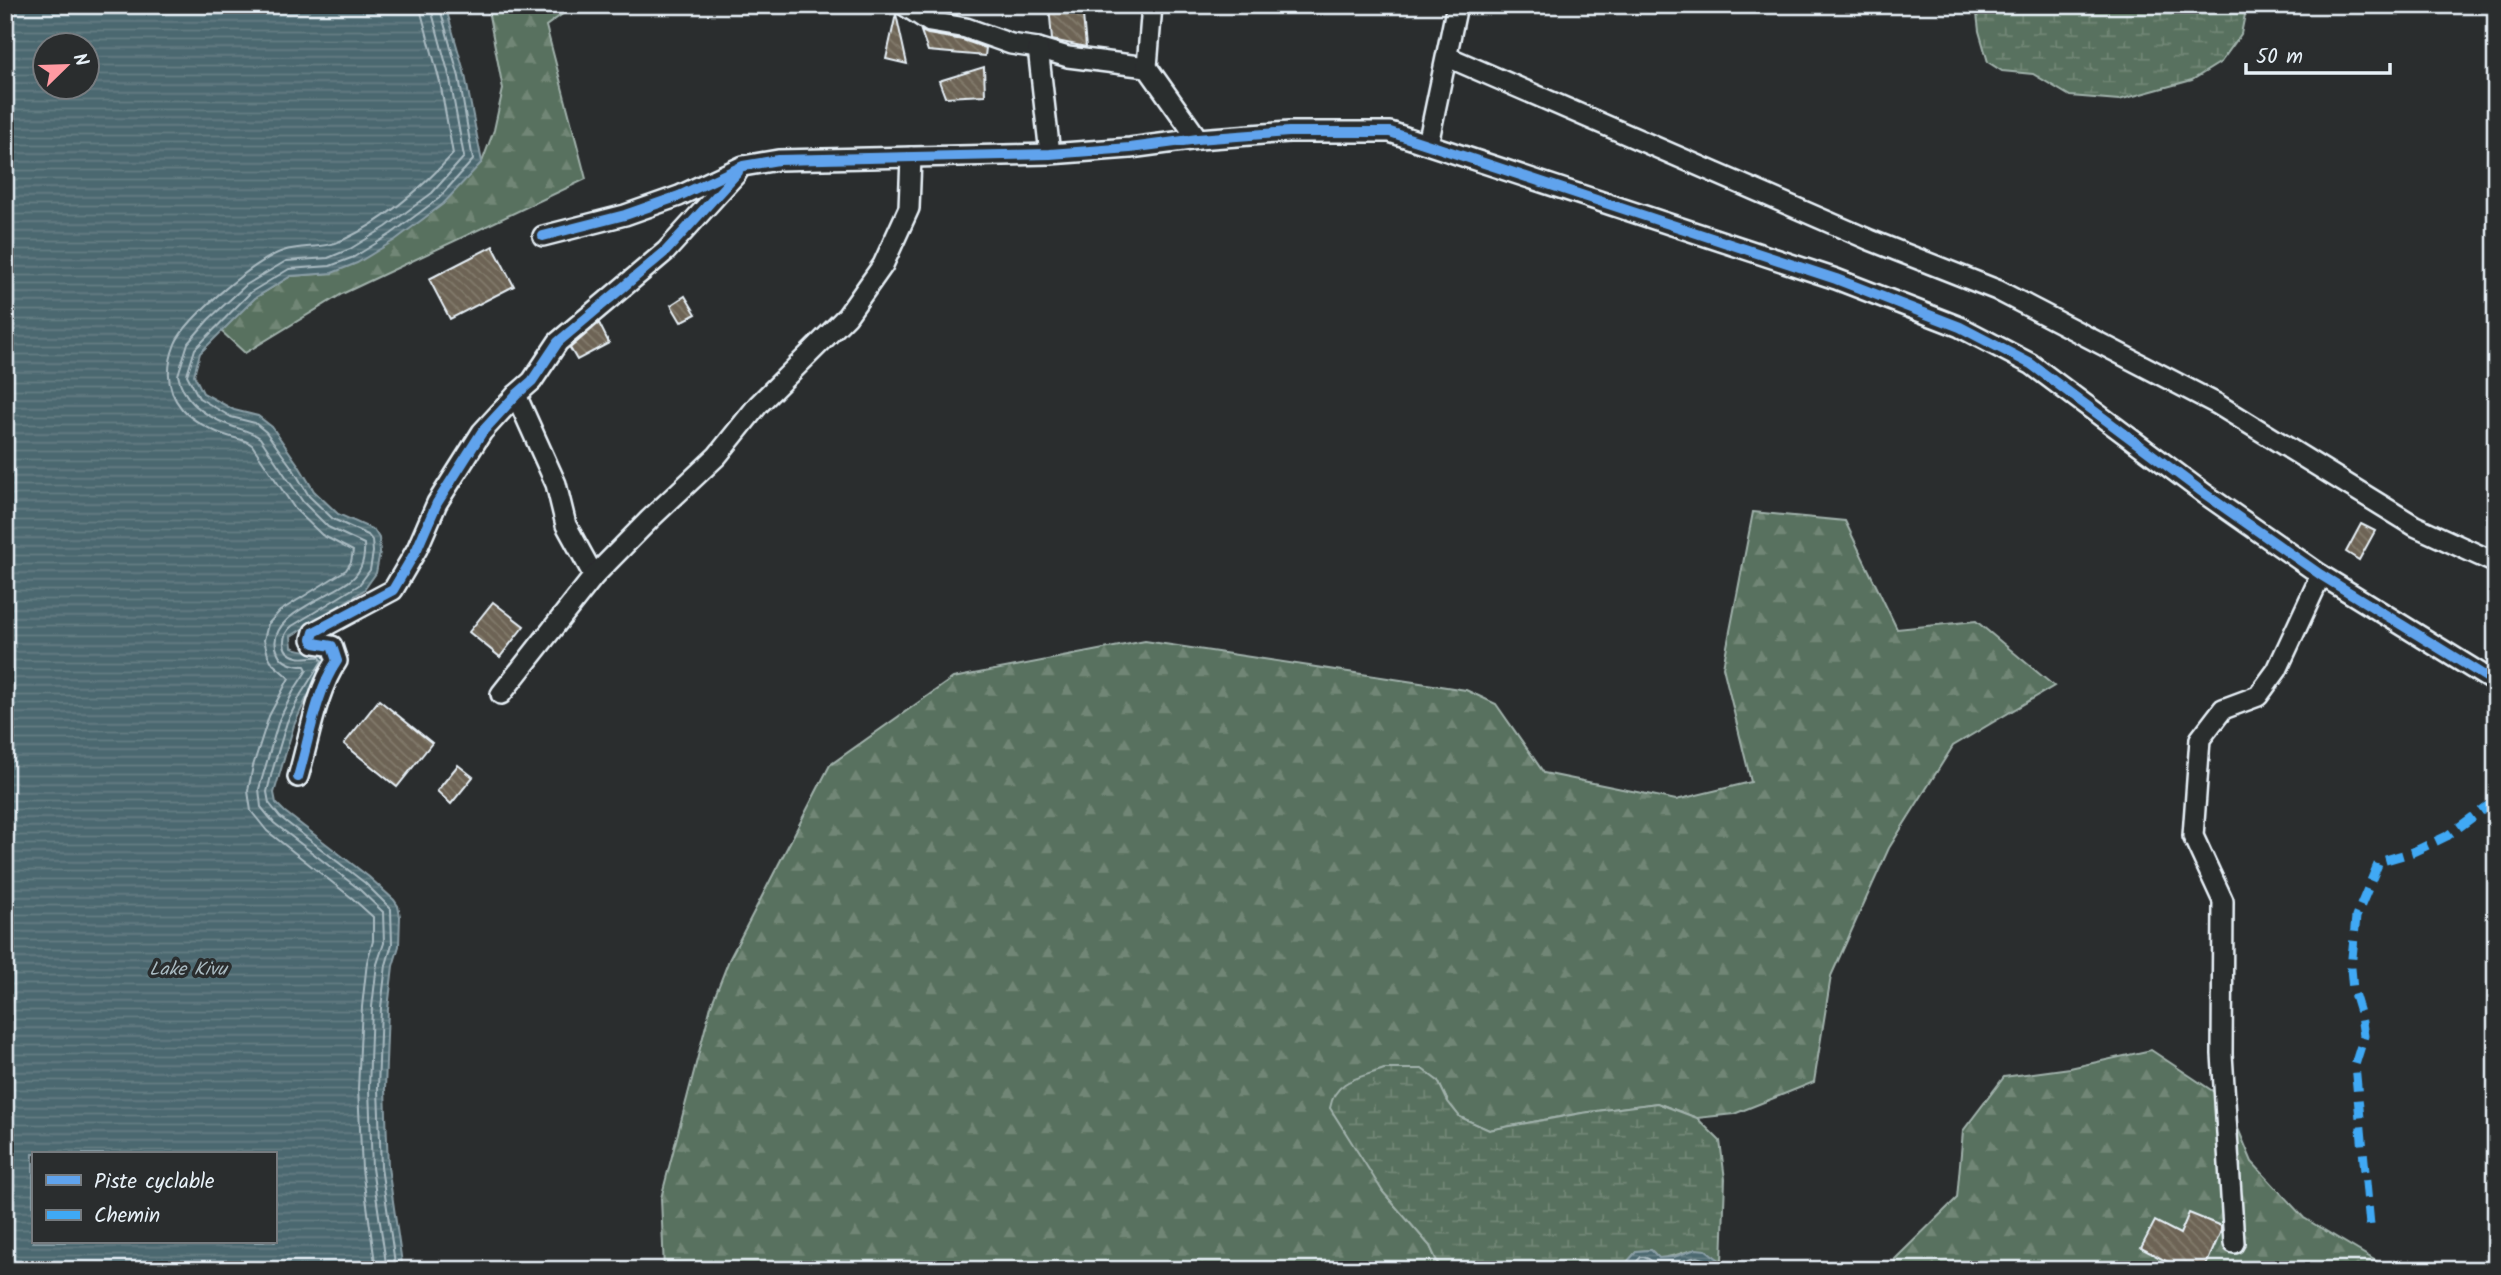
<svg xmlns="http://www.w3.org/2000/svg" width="2501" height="1275" font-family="Kalam,sans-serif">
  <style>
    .forest { fill: url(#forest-firs); stroke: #a0b1ab; stroke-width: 2 }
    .wetland { fill: url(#wetland-marsh); stroke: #a0b1ab; stroke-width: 2 }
    .water { fill: url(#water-rules); stroke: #8a9ea6; stroke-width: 2; fill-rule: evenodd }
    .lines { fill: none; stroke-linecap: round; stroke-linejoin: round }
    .shore { stroke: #a9bac1; stroke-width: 2 }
    .building { fill: url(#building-back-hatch); stroke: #e8f1f8; stroke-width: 2 }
    .minor-casing { stroke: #e8f1f8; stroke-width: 24 }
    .minor { stroke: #2a2d2e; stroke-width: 19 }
    .quiet { stroke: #3fa9f5; stroke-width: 9; stroke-dasharray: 18 9; stroke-linecap: butt }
    .cycleway-casing { stroke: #2a2d2e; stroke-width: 15 }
    .cycleway { stroke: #60a3ed; stroke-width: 10 }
    .labels { text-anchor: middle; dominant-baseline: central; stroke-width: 7; stroke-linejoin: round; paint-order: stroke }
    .water-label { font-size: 19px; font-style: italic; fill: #a9bac1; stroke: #2a2d2e }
  </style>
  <defs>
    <pattern id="forest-firs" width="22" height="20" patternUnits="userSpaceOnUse" patternTransform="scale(1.75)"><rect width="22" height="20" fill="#59715e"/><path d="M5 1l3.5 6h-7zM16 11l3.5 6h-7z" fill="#718676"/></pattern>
    <pattern id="wetland-marsh" width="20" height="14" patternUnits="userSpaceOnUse" patternTransform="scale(1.75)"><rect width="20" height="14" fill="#59715e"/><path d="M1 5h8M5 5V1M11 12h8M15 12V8" fill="none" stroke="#718676"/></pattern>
    <pattern id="water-rules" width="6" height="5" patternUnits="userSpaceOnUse" patternTransform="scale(1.75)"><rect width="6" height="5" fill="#4b676f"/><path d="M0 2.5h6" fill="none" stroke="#657d84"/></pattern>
    <pattern id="building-back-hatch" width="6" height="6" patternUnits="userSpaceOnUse" patternTransform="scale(1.75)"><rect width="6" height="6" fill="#6d6454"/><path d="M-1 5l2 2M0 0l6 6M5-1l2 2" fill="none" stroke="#827b6d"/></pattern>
  </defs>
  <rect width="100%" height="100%" fill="#2a2d2e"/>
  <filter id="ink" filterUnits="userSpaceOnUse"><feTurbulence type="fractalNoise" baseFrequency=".0143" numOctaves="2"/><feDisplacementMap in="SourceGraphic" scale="14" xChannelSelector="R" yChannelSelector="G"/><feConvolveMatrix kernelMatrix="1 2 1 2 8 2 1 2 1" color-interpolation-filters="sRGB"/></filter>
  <g filter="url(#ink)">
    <g class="forest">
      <polygon points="487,5 575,5 546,26 586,179 342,294 245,353 220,330 255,298 291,276 332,273 463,181 482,162 494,130 503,89"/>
      <polygon points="1753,512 1845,521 1897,629 1976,621 2054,686 1953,746 1889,848 1831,976 1814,1082 1734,1114 1697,1118 1657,1103 1582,1113 1489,1130 1460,1117 1448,1102 1438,1081 1366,1162 1383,1192 1430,1246 1441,1270 664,1270 661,1198 711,1006 729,960 830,765 953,678 1145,641 1466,690 1496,704 1544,773 1676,800 1751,782 1723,667"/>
      <polygon points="2151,1050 2226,1100 2252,1162 2304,1218 2391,1270 1893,1270 1895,1259 1957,1198 1963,1131 2004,1077 2070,1068"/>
    </g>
    <g class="wetland">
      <polygon points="1976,5 2247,5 2241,34 2221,62 2192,80 2119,100 2070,96 2033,74 2002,71 1988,62 1979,31"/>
      <path d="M1384 1069H1422L1438 1081 1448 1102 1460 1117 1489 1130 1582 1113 1657 1103 1697 1118 1720 1141 1725 1179 1722 1262C1692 1238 1691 1256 1659 1258L1651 1250 1637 1251 1620 1270H1441L1430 1246 1383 1192 1330 1108C1335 1079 1360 1078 1384 1069Z"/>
    </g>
    <g class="water">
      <path d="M5 5H445L465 75 482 162 443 204 395 240 357 263 332 273 291 276 255 298 200 353 194 375 203 393 234 410 258 416 272 427 299 466 314 491 338 514 374 530 379 538 380 552 376 573 364 590 291 636 292 647C302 653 318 650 330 653L321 678 307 697 294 725 274 793 276 803 285 812 369 877 394 900 398 906 400 916 399 946 393 966 388 1009 385 1089 388 1167 403 1270H5ZM46 46H88V88H46ZM33 1154H275V1242H33Z"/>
      <polygon points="1696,1249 1706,1250 1732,1270 1620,1270 1637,1251 1651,1250 1659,1258 1674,1257"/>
    </g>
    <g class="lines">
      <g class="shore">
        <path d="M376 1270 362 1169 358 1089 362 1007 367 962 373 941V917L352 898 267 831 251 811 248 791 253 766 269 716 289 678 273 664 268 655 264 640 268 624 280 611 346 570 351 562 353 551 322 535 295 509 252 445C245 439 237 439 228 436 214 432 191 420 182 409 166 390 166 367 175 344 185 319 256 259 283 251 304 244 323 250 345 239 387 219 422 188 453 154L440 82 419 5"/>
        <path d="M387 1270 372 1168 369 1089 372 1007 377 964 384 943 383 912 359 889 274 823 261 807 259 789 279 720 294 690 307 670 305 666C295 666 283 664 278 653 261 617 331 597 352 579 362 570 365 557 364 544L328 527 303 502 260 438C250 430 240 430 229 425 205 416 183 401 178 375L188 343 209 319 246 285 286 261 328 258 350 249 386 227 432 193 464 157 450 79 430 5"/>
        <path d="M396 1270 381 1167 378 1089 381 1008 386 965 392 944 391 909 365 883 280 817 269 803 267 792 272 772 287 722 301 694 322 661 320 657C312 656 304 659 297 657 280 653 281 635 292 626L359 585 370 570 373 552 372 540 368 535 333 519 309 496 293 469 266 432 255 423 231 417 199 398 187 375 195 349 251 292 289 269 330 266 354 257 391 234 438 199 473 160 459 77 439 5"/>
        <path d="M1629 1270 1641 1257C1651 1257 1652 1265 1662 1265 1695 1266 1687 1244 1720 1270"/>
      </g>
    </g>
    <g class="building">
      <polygon points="930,5 958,5 957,14 935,10"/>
      <polygon points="1049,5 1082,5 1086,47 1052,40"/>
      <polygon points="896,14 907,64 886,59"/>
      <polygon points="921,31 928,34 963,40 986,48 985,56 928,51"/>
      <polygon points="984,67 985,95 945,97 939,81"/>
      <polygon points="493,246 514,286 450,319 429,279"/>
      <polygon points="685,296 696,314 681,322 671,305"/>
      <polygon points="599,323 609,343 577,360 570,348"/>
      <polygon points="2361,524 2375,531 2359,560 2346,552"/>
      <polygon points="493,602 524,626 500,657 469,632"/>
      <polygon points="379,700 432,743 397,787 344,744"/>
      <polygon points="458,765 473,777 451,804 437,791"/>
      <polygon points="2189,1213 2221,1226 2221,1231 2204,1270 2183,1270 2141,1248 2155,1221 2180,1234"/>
    </g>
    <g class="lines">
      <g class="minor-casing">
        <g id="minor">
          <polyline points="904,5 930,22 966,28 1011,44 1038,48 1068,57 1147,67"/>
          <polyline points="1152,5 1147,67 1198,139"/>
          <polyline points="1038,48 1050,154"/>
          <polyline points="1448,57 1870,240 1997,290 2217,404 2415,526 2496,563"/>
          <polyline points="1428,144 1457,5"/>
          <polyline points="543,236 625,215 679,196 743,166 778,160 1050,154 1130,148 1198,139 1289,132 1390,132 1836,279 1960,327 2031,364 2205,494 2321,575 2496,683"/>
          <polyline points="516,395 556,484 566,525 594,576"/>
          <polyline points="501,694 594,576 650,519 717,456 758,405 847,316 883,265 909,208 911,157"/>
          <path d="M298 777C309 740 316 691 337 661L332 646 314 643 312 639 314 632 393 590 417 549 437 503 482 432 516 395 532 381 558 342 666 251 737 173"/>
          <polyline points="2234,1243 2222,1054 2223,901 2193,836 2200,739 2223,709 2258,696 2277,670 2321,575"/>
        </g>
      </g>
      <use href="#minor" class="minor"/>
      <polyline class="quiet" points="2370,1225 2355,1065 2364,1036 2361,1016 2353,990 2351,968 2356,917 2379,862 2413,852 2447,836 2496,800"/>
      <g class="cycleway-casing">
        <g id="cycleway">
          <polyline points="543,236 625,215 679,196 743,166 778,160 1050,154 1130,148 1198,139 1289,132 1390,132 1836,279 1960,327 2031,364 2205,494 2321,575 2496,683"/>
          <path d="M298 777C309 740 316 691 337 661L332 646 314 643 312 639 314 632 393 590 417 549 437 503 482 432 516 395 532 381 558 342 666 251 738 172"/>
        </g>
      </g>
      <use href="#cycleway" class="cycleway"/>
    </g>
  </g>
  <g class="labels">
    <g class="water-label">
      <text x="188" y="970">Lake Kivu</text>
    </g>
  </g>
  <rect width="2501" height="1275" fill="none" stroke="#2a2d2e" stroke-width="28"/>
  <rect x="14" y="14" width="2473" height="1247" fill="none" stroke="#e8f1f8" stroke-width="2.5" filter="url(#ink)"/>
  <rect x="32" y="1152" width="245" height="91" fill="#2a2d2e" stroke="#767b7f" stroke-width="2"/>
  <rect x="46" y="1175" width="35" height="10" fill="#60a3ed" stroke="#767b7f" stroke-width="2"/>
  <text x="94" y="1188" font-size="21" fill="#e8f1f8">Piste cyclable</text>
  <rect x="46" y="1210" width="35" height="10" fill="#3fa9f5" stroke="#767b7f" stroke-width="2"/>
  <text x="94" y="1222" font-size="21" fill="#e8f1f8">Chemin</text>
  <g transform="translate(66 66) rotate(67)"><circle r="33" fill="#2a2d2e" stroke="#767b7f" stroke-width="2"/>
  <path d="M0-5L12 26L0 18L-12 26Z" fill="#ff9aa2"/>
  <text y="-10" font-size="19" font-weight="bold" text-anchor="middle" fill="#e8f1f8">N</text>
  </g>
  <path d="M2246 63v10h144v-10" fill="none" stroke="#e8f1f8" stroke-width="3.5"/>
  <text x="2256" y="63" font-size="21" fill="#e8f1f8" stroke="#2a2d2e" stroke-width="5" paint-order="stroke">50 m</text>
</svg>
